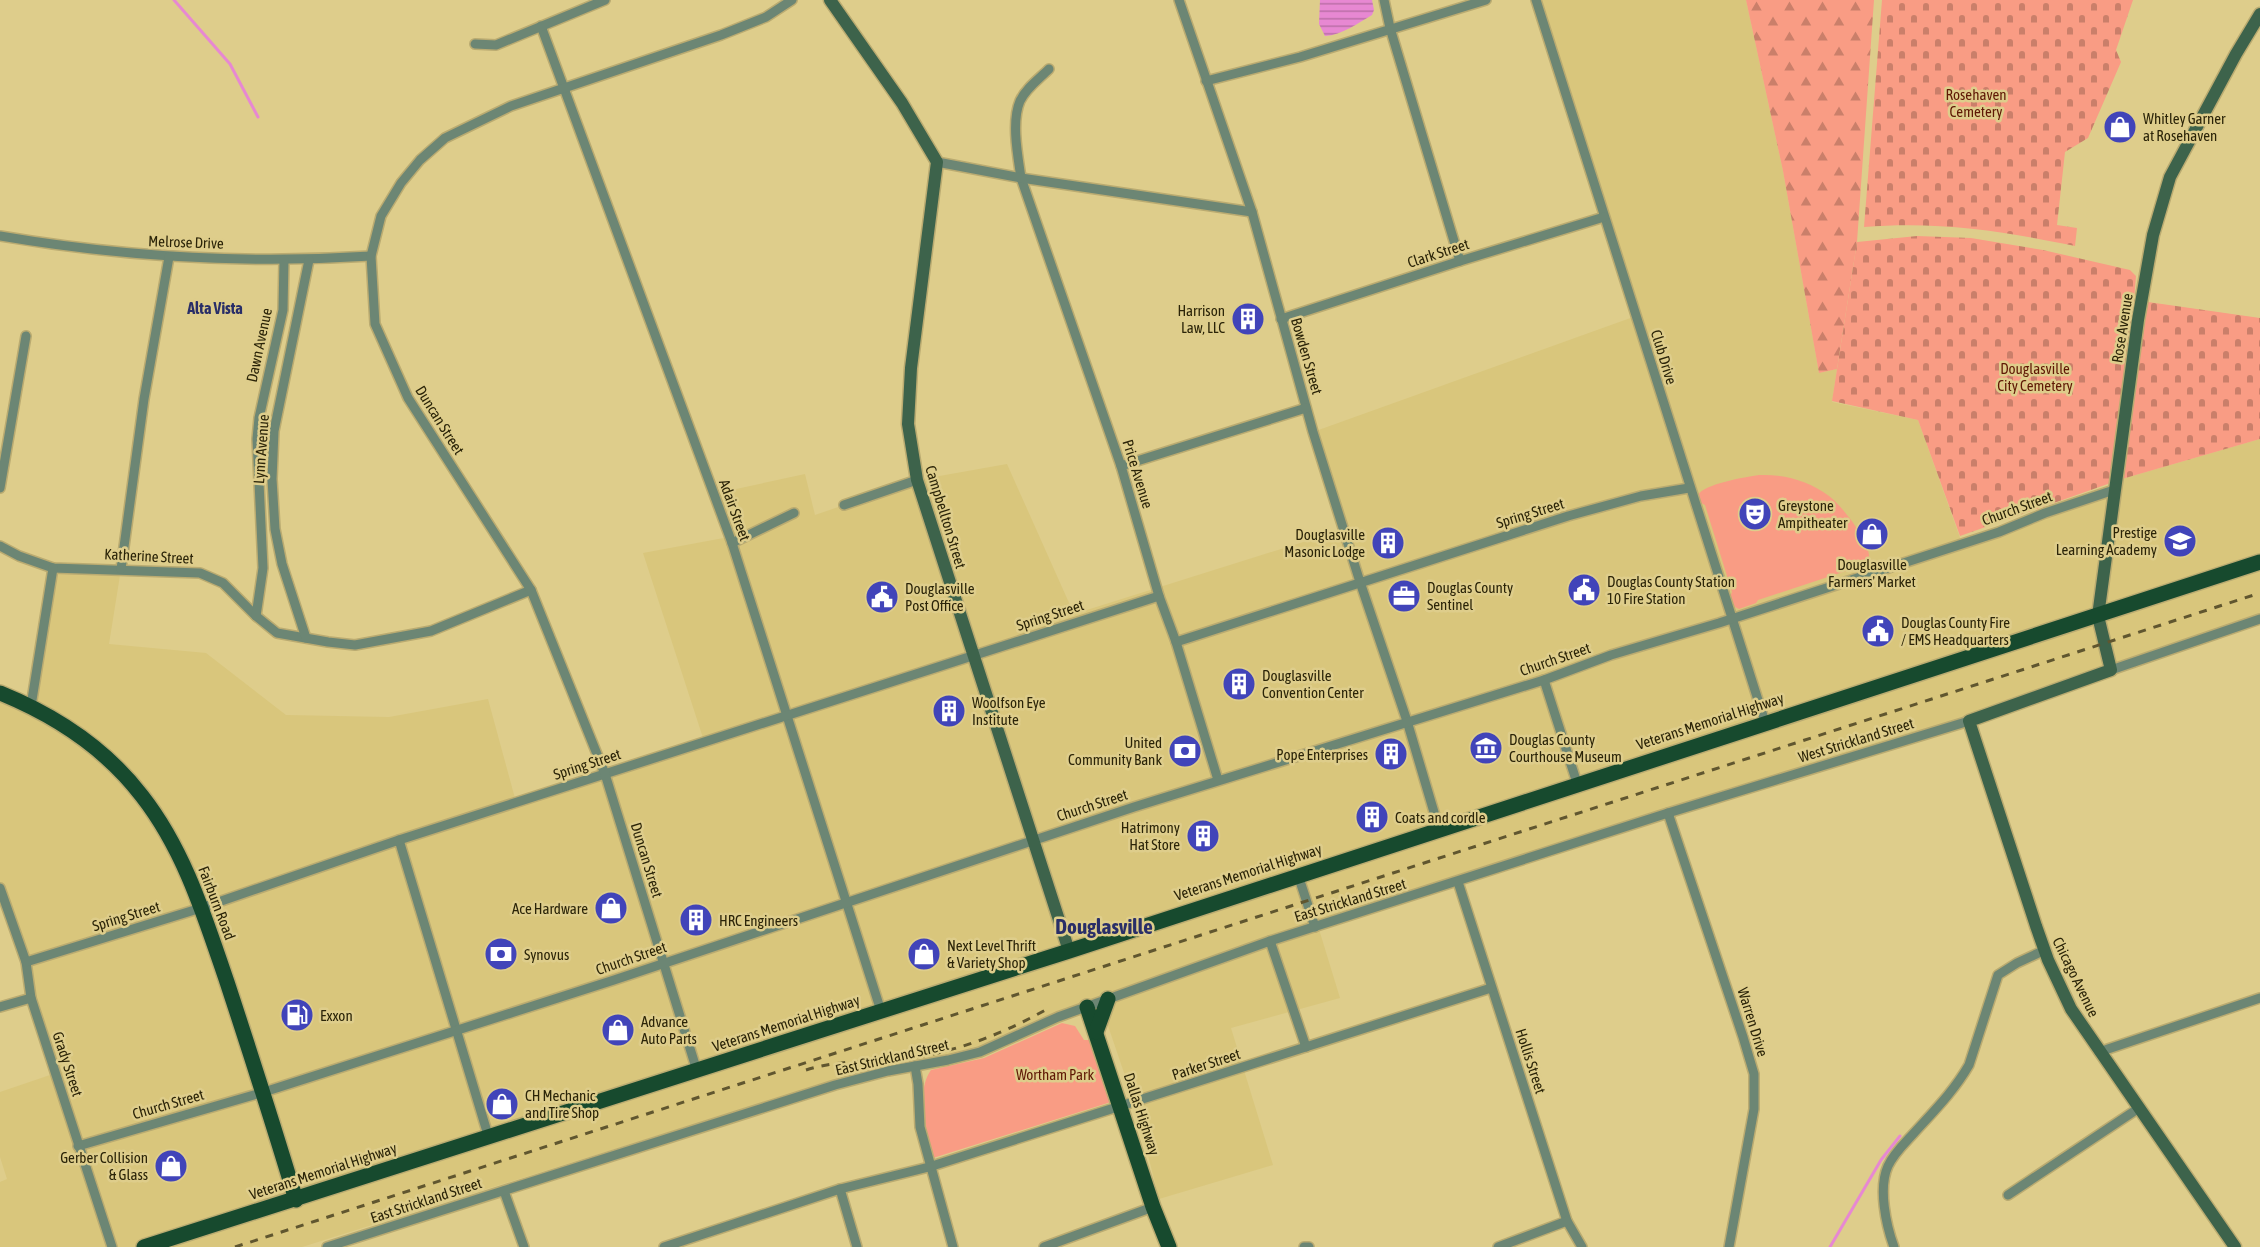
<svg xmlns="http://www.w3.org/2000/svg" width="2260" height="1247" font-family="'Asap Condensed',sans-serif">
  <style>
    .built { fill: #d9c67c }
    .green { fill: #f99c84 }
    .forest { fill: url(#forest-firs) }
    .cemetery { fill: url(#cemetery-stones) }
    .water { fill: url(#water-rules) }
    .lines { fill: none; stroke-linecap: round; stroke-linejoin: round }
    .stream { stroke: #e788d2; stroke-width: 3 }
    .street-casing { stroke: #baab71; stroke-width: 12 }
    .secondary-casing { stroke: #baab71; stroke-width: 15 }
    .primary-casing { stroke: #baab71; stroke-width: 18 }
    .street { stroke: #6c8674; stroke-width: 9 }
    .secondary { stroke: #3d634b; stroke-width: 12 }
    .primary { stroke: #174a2e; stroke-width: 15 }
    .rail { stroke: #60562f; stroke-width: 3; stroke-dasharray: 8 8; stroke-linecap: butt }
    .labels { text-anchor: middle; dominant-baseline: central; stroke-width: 5; stroke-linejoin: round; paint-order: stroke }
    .park-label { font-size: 15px; fill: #5f1805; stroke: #decd8b }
    .poi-label { font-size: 15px; fill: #2b2408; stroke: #decd8b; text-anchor: start }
    .street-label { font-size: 15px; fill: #2b2408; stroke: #decd8b }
    .neighbourhood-label { font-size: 16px; font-weight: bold; fill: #292e68; stroke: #decd8b }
    .district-label { font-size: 21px; font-weight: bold; fill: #292e68; stroke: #decd8b }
  </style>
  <defs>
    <pattern id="forest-firs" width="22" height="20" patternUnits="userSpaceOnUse" patternTransform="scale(1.5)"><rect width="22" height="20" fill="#f99c84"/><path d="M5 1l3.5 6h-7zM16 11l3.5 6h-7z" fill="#ca7f6a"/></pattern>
    <pattern id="cemetery-stones" width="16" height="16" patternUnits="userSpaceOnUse" patternTransform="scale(1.5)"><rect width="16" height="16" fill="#f99c84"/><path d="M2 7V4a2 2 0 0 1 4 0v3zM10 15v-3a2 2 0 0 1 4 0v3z" fill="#ca7f6a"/></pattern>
    <pattern id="water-rules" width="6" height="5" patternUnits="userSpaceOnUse" patternTransform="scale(1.5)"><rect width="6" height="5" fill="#e788d2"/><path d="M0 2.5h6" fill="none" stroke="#bb6fa8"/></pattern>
  </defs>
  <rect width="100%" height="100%" fill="#decd8b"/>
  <polygon class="built" points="1536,0 1746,0 1783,171 1819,373 1837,369 1832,402 1918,420 1964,549 1999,528 2114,490 2122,479 2260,439 2260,619 1969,721 1318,926 1340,998 1231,1028 1273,1165 1159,1199 1137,1111 1103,1011 1048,1016 1013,1035 980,1048 915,1066 886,1064 302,1247 0,1247 0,1182 7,1179 0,1157 0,1092 50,1075 31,998 26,962 0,888 0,693 31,706 53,568 121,569 109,644 206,653 286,715 389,717 488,699 516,802 704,741 643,553 729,537 713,494 805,474 815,515 917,480 1007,464 1074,614 1338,531 1313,432 1636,316"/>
  <g class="green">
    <path d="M1759 475C1783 474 1809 481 1829 496 1842 505 1894 569 1855 568L1758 600 1756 603 1739 609 1735 607 1730 597 1732 592 1705 505 1699 502 1698 495C1704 484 1745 477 1759 475Z"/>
    <path d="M1062 1023 1075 1026 1084 1040H1089L1111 1102 933 1158C927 1133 915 1092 931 1070L984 1058Z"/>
  </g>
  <polygon class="forest" points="1746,0 1874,0 1857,242 1837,369 1819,373 1783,171"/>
  <g class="cemetery">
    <path d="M1882 0H2133L2116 50 2121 62 2088 138 2065 152 2057 225 2077 228 2075 246C2001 231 1940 221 1864 227Z"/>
    <polygon points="1917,236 1971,238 2043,250 2130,270 2136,276 2134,300 2260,318 2260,439 2122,479 1960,536 1918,420 1832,401 1857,242"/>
  </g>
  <path class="water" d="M1320 0H1372L1374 10 1372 15C1358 23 1342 35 1325 36L1319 24Z"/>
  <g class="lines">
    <g class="stream">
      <polyline points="174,0 230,64 258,117"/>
      <polyline points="1830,1247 1881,1160 1900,1136"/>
    </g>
    <g class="street-casing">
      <g id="street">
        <polyline points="1179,0 1252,212 1313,432 1360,582 1407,721 1439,829"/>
        <polyline points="1384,0 1390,28 1460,261"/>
        <polyline points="1536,0 1765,722"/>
        <polyline points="541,26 732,543 881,1011"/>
        <polyline points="475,44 496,45 605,0"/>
        <path d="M1049 69C1039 79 1026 88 1020 101 1011 122 1018 157 1021 178L1121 466 1159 596 1176 642 1218 780"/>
        <polyline points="1206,81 1300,57 1486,0"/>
        <polyline points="937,162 1021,178 1252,212"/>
        <path d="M0 236C123 257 247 264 371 256"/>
        <polyline points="1281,319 1460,261 1604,217"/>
        <polyline points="1121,466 1306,408"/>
        <polyline points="0,488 26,336"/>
        <polyline points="844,505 917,480"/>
        <polyline points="732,543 794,513"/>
        <polyline points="0,546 19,556 53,568 200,573 223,583 256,616 277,633 328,642 355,645 431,631 531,590"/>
        <polyline points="121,569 144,399 169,257"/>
        <polyline points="256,616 263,568 257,439 259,418 283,310 284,260"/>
        <polyline points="306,638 282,564 275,529 272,479 274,431 309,260"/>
        <polyline points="1176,642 1568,516 1641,496 1689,488"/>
        <polyline points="2111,670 2260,619"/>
        <polyline points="1544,680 1577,783"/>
        <polyline points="31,706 53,568"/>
        <polyline points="1668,813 1743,1037 1754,1074 1754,1109 1729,1247"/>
        <polyline points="399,840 488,1135"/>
        <polyline points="1298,875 1315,927"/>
        <polyline points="1458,882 1567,1221 1582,1247"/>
        <polyline points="0,888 26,962 31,998 112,1247"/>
        <polyline points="1270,941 1306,1047"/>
        <polyline points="26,962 201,908 399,840 1159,596"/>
        <polyline points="0,1007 31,998"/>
        <polyline points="2099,1052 2260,998"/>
        <polyline points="915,1066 918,1084 920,1127 953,1247"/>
        <polyline points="697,1071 605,774 531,590 408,398 375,324 371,256 381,216 401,183 420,160 445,138 511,106 721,35 766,17 792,0"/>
        <polyline points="78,1146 264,1092 614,980 1134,807 1544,680 1611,655 1719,623 1999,532 2045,513 2114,490"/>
        <polyline points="840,1189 857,1247"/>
        <polyline points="504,1191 524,1247"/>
        <polyline points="2008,1195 2139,1108"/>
        <polyline points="327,1247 835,1085 888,1071 948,1060 980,1052 1058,1017 1270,941 1668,813 1969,721"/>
        <polyline points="664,1247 840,1189 929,1167 1491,988"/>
        <polyline points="1044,1247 1153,1207"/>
        <polyline points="1304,1247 1309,1247"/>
        <polyline points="1498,1247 1567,1221"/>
        <path d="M1894 1247C1886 1225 1878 1188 1888 1166 1894 1153 1905 1143 1914 1133 1934 1111 1954 1091 1969 1065L1998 975 2017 963 2045 950"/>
      </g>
    </g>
    <g class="secondary-casing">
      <g id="secondary">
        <polyline points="830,0 902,103 937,162 911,368 908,424 917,480 1069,951"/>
        <polyline points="2235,1247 2071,1009 2048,960 2036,926 1969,721 2111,670 2098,616 2138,320 2153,235 2170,177 2236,54 2260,14"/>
      </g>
    </g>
    <g class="primary-casing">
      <g id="primary">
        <path d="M0 693C54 715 106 749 142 796 185 851 205 918 227 982 251 1055 274 1127 296 1200"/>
        <polyline points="1087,1007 1153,1207 1169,1247"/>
        <polyline points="1096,1032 1108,999"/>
        <polyline points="144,1247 1069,951 2260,562"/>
      </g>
    </g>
    <use href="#street" class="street"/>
    <use href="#secondary" class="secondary"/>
    <use href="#primary" class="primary"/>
    <g class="rail">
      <path d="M806 1070C837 1060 870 1062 902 1059 955 1053 1003 1034 1049 1008"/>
      <polyline points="235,1247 2260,593"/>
    </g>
  </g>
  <defs>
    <g id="shop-disc" transform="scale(1.725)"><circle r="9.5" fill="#4144b9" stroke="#decd8b"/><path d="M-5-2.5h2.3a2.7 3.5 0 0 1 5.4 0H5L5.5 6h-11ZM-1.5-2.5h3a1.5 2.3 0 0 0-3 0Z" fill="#fff"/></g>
    <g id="building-disc" transform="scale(1.725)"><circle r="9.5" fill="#4144b9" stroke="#decd8b"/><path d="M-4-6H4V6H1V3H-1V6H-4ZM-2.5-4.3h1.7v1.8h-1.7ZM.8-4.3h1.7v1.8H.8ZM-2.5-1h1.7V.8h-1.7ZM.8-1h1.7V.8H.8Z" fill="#fff"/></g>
    <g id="theatre-disc" transform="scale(1.725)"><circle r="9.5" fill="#4144b9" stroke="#decd8b"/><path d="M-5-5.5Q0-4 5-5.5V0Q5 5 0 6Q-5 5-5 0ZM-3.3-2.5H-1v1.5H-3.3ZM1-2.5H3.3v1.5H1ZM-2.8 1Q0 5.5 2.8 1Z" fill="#fff"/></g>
    <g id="school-disc" transform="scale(1.725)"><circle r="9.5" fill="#4144b9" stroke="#decd8b"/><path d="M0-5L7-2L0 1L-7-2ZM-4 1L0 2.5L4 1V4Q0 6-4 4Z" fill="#fff"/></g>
    <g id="civic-disc" transform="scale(1.725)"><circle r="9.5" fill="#4144b9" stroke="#decd8b"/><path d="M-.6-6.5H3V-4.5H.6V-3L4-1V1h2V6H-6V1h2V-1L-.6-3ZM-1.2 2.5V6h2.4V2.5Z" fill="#fff"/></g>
    <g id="office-disc" transform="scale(1.725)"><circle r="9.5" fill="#4144b9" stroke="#decd8b"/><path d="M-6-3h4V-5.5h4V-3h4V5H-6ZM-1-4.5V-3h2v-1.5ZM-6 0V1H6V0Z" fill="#fff"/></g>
    <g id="museum-disc" transform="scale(1.725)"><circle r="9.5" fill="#4144b9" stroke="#decd8b"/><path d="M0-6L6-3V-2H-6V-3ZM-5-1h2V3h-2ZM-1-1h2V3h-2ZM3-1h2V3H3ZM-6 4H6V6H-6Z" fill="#fff"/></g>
    <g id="bank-disc" transform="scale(1.725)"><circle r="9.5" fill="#4144b9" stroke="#decd8b"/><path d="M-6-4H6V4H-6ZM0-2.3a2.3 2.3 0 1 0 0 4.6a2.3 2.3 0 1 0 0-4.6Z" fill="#fff"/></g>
    <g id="fuel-disc" transform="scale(1.725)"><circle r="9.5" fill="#4144b9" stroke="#decd8b"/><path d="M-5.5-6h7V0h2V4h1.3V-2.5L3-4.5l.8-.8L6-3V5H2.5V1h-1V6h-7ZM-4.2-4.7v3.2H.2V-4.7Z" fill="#fff"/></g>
  </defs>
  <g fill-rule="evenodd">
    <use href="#shop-disc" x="2120" y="127"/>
    <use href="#building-disc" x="1248" y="319"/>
    <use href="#theatre-disc" x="1755" y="514"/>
    <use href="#shop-disc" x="1872" y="534"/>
    <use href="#school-disc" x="2180" y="541"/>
    <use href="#building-disc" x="1388" y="543"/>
    <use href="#civic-disc" x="1584" y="590"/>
    <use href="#office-disc" x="1404" y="596"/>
    <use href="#civic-disc" x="882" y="597"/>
    <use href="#civic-disc" x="1878" y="631"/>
    <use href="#building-disc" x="1239" y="684"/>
    <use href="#building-disc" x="949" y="711"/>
    <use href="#museum-disc" x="1486" y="748"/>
    <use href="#bank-disc" x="1185" y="751"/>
    <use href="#building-disc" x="1391" y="754"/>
    <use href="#building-disc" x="1372" y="817"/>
    <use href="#building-disc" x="1203" y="836"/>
    <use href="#shop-disc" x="611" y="908"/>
    <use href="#building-disc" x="696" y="920"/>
    <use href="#bank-disc" x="501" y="954"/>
    <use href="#shop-disc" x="924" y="954"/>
    <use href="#fuel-disc" x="297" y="1015"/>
    <use href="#shop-disc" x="618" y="1030"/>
    <use href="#shop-disc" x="502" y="1104"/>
    <use href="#shop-disc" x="171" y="1166"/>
  </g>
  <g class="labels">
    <g class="park-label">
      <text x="1976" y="94">Rosehaven<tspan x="1976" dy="17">Cemetery</tspan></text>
      <text x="2035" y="368">Douglasville<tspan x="2035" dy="17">City Cemetery</tspan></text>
      <text x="1055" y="1074">Wortham Park</text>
    </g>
    <g class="poi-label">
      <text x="2143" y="118">Whitley Garner<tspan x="2143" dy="17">at Rosehaven</tspan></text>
      <text x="1225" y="310" text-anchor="end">Harrison<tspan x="1225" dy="17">Law, LLC</tspan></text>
      <text x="1778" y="505">Greystone<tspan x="1778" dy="17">Ampitheater</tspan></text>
      <text x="2157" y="532" text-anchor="end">Prestige<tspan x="2157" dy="17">Learning Academy</tspan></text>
      <text x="1365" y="534" text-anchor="end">Douglasville<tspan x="1365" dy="17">Masonic Lodge</tspan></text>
      <text x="1872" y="564" text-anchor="middle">Douglasville<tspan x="1872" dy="17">Farmers' Market</tspan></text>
      <text x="1607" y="581">Douglas County Station<tspan x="1607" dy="17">10 Fire Station</tspan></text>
      <text x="1427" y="587">Douglas County<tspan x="1427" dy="17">Sentinel</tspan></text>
      <text x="905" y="588">Douglasville<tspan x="905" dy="17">Post Office</tspan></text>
      <text x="1901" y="622">Douglas County Fire<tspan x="1901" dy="17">/ EMS Headquarters</tspan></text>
      <text x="1262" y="675">Douglasville<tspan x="1262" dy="17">Convention Center</tspan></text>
      <text x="972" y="702">Woolfson Eye<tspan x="972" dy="17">Institute</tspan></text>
      <text x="1509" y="739">Douglas County<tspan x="1509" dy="17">Courthouse Museum</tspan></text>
      <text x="1162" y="742" text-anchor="end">United<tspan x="1162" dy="17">Community Bank</tspan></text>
      <text x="1368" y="754" text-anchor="end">Pope Enterprises</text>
      <text x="1395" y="817">Coats and cordle</text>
      <text x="1180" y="827" text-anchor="end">Hatrimony<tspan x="1180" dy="17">Hat Store</tspan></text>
      <text x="588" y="908" text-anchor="end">Ace Hardware</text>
      <text x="719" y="920">HRC Engineers</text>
      <text x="947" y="945">Next Level Thrift<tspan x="947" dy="17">&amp; Variety Shop</tspan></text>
      <text x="524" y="954">Synovus</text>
      <text x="320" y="1015">Exxon</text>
      <text x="641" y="1021">Advance<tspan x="641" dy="17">Auto Parts</tspan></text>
      <text x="525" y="1095">CH Mechanic<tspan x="525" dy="17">and Tire Shop</tspan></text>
      <text x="148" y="1157" text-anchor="end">Gerber Collision<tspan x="148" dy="17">&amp; Glass</tspan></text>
    </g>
    <g class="street-label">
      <text transform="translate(186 242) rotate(2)">Melrose Drive</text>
      <text transform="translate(1438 253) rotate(-18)">Clark Street</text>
      <text transform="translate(2122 328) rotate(-81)">Rose Avenue</text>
      <text transform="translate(259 345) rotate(-78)">Dawn Avenue</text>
      <text transform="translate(1307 356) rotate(74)">Bowden Street</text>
      <text transform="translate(1664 357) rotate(73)">Club Drive</text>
      <text transform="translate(440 420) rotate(58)">Duncan Street</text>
      <text transform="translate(261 449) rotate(-86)">Lynn Avenue</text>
      <text transform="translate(1138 474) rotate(73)">Price Avenue</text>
      <text transform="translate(2017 508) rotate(-20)">Church Street</text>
      <text transform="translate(735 510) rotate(70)">Adair Street</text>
      <text transform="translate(1530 513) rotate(-17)">Spring Street</text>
      <text transform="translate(946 517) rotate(73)">Campbellton Street</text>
      <text transform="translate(149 556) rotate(3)">Katherine Street</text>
      <text transform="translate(1050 615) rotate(-18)">Spring Street</text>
      <text transform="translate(1555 659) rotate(-19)">Church Street</text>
      <text transform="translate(1710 721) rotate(-18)">Veterans Memorial Highway</text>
      <text transform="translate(1856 740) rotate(-17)">West Strickland Street</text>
      <text transform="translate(587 764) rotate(-18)">Spring Street</text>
      <text transform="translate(1092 805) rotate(-18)">Church Street</text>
      <text transform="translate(647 860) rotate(73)">Duncan Street</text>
      <text transform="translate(1248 872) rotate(-18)">Veterans Memorial Highway</text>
      <text transform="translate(1350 900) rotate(-17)">East Strickland Street</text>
      <text transform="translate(217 903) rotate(69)">Fairburn Road</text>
      <text transform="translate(126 916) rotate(-17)">Spring Street</text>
      <text transform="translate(631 958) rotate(-19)">Church Street</text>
      <text transform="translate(2076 977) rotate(64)">Chicago Avenue</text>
      <text transform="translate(1753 1022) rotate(73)">Warren Drive</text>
      <text transform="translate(786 1023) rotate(-18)">Veterans Memorial Highway</text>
      <text transform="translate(892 1057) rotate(-13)">East Strickland Street</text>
      <text transform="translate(1531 1061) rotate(72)">Hollis Street</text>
      <text transform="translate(68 1064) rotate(72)">Grady Street</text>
      <text transform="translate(1206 1064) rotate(-18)">Parker Street</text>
      <text transform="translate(168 1104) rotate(-16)">Church Street</text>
      <text transform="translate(1142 1114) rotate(72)">Dallas Highway</text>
      <text transform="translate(323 1171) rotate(-18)">Veterans Memorial Highway</text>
      <text transform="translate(426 1200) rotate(-18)">East Strickland Street</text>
    </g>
    <g class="neighbourhood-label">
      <text x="215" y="308">Alta Vista</text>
    </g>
    <g class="district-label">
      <text x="1104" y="926">Douglasville</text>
    </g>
  </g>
</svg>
